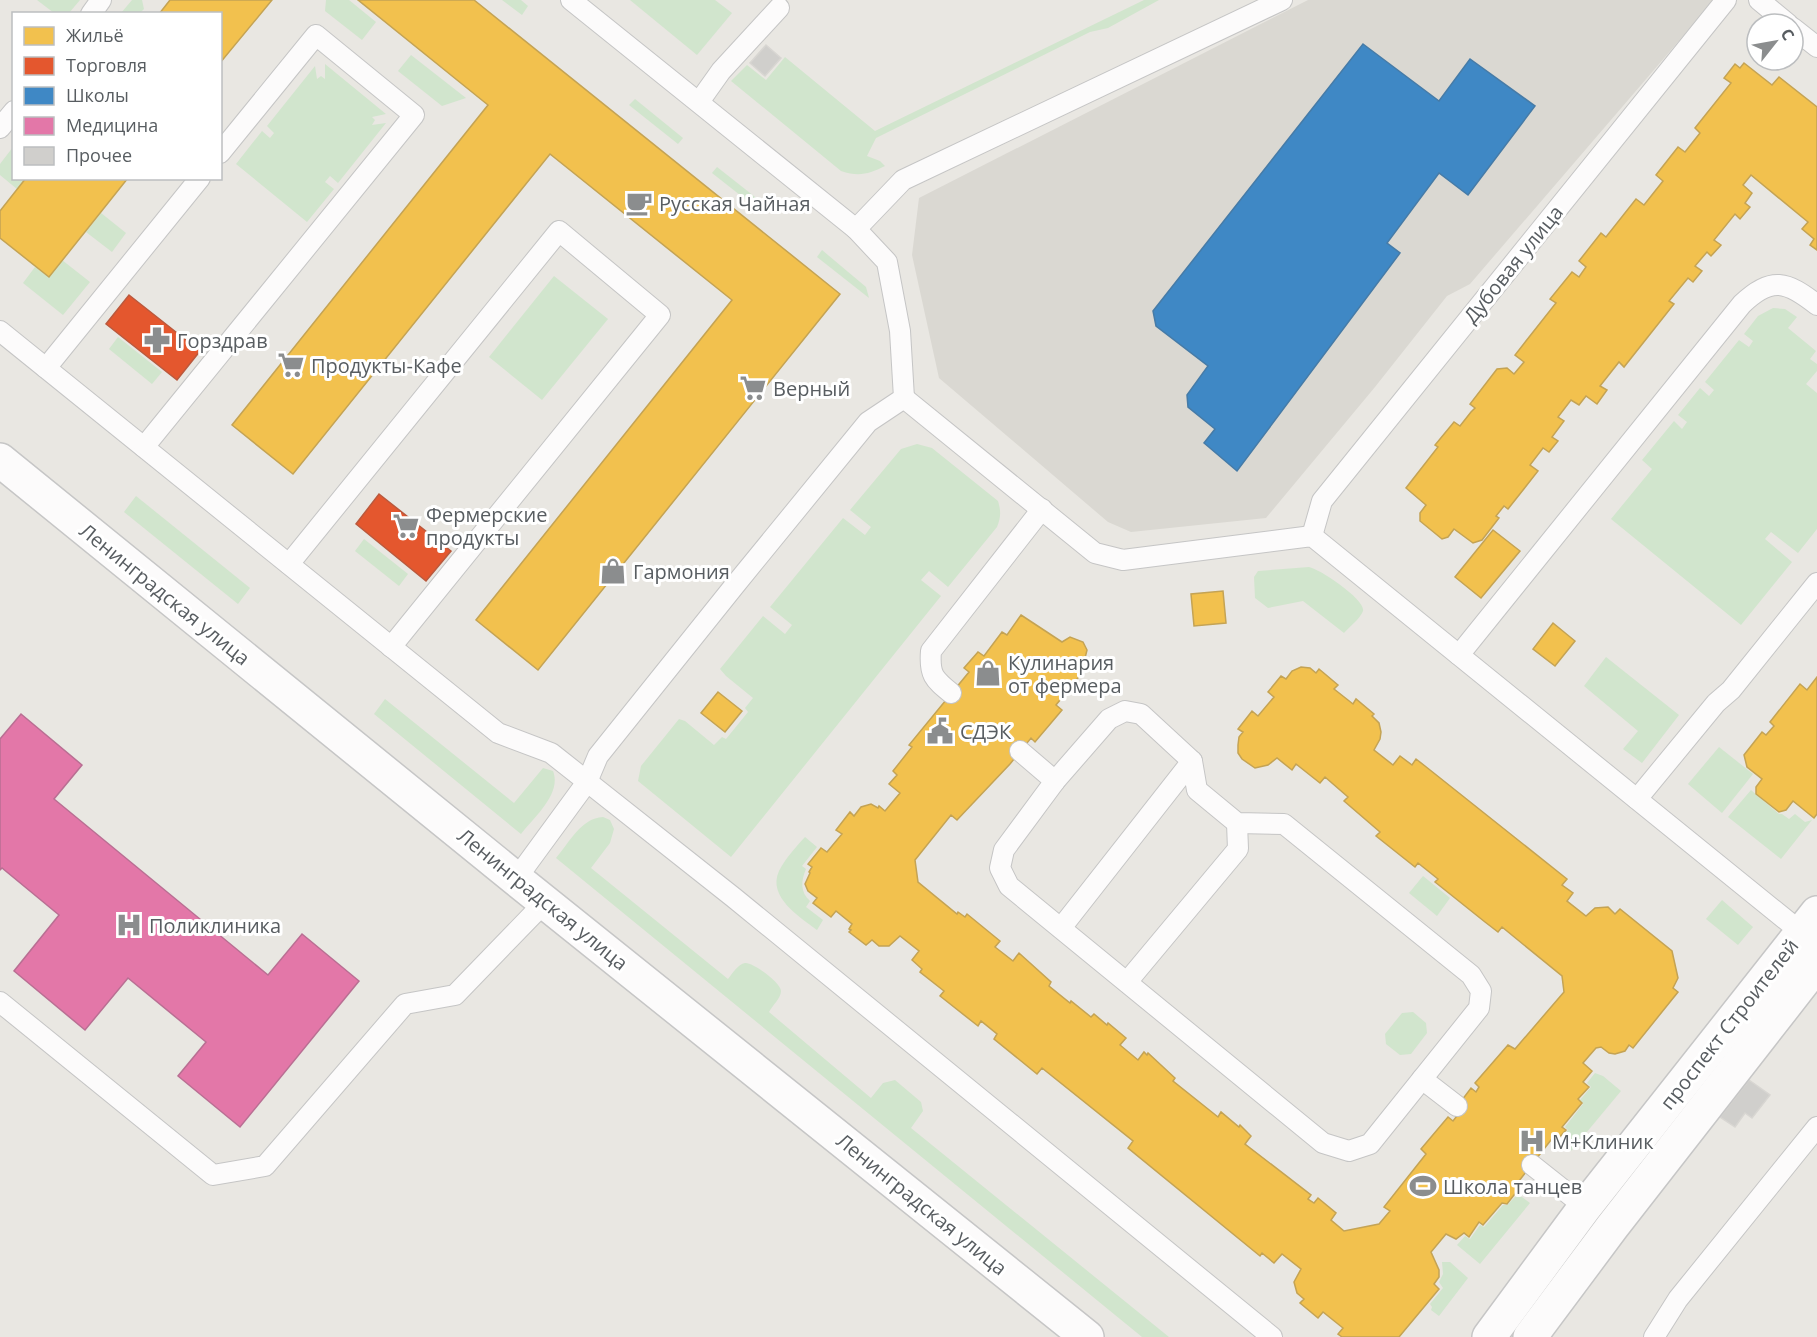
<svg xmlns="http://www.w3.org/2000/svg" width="1817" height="1337" font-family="'Open Sans',sans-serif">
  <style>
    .education { fill: #dad8d2 }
    .green { fill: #d1e5cd }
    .homes { fill: #f2c14e; stroke: #c4a354; stroke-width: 1.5 }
    .shops { fill: #e4572e; stroke: #ba593d; stroke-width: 1.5 }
    .schools { fill: #3f88c5; stroke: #467ba7; stroke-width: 1.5 }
    .health { fill: #e377a8; stroke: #b96f93; stroke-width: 1.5 }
    .building { fill: #d0cfcc; stroke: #d8d6d2; stroke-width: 1.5 }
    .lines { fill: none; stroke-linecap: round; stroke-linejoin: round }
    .lane-casing { stroke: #c5c5c5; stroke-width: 22 }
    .secondary-casing { stroke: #c6c6c6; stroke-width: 36 }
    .lane { stroke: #fcfbfb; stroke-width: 20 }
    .secondary { stroke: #fcfbfb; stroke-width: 33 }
    .labels { text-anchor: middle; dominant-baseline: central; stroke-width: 6; stroke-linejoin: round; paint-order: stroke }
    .poi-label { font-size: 20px; fill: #585d61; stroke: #fff; text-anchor: start }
    .street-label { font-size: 20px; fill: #585d61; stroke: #fff }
  </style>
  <rect width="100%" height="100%" fill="#e9e7e2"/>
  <polygon class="education" points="1308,0 1714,0 1470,284 1447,296 1375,387 1266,518 1131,532 1108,522 939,378 912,255 919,198"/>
  <g class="green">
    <polygon points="37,0 80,0 69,13 54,13"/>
    <polygon points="132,0 142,0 144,9 140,13 121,13"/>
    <polygon points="326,0 349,0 376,22 362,40 325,11"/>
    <polygon points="502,0 521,0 528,6 522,15"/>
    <polygon points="630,0 715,0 732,13 697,55"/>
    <path d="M1144 0H1159L1108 28 1090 32 876 138 867 156 880 161 885 166C869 174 859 177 841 171L731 81 747 65 766 80 785 57 875 131Z"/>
    <polygon points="411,55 466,98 442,106 398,71"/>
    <polygon points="325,64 386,114 372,117 375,120 372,125 386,123 338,183 330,176 325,182 334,189 307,222 236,164 262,131 270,138 274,133 267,126 315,66 317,79 321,76 325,79"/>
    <polygon points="635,99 683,138 678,144 629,105"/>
    <polygon points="13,147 14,178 26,179 17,189 0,175 0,164"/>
    <polygon points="717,167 764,204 759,210 712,173"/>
    <polygon points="101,213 126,233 112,252 86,232"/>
    <polygon points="822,250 866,287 869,298 817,257"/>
    <polygon points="62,260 90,282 63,315 23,283 35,267 49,277"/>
    <polygon points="554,276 608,319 542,400 489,357"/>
    <polygon points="1773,308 1785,309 1797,317 1788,328 1816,351 1810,359 1817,364 1817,371 1806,384 1817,393 1817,529 1798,553 1771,532 1765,539 1792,562 1741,625 1611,519 1652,469 1642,460 1674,421 1682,429 1687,422 1678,415 1700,388 1709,396 1714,390 1705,382 1739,340 1749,347 1753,341 1744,334 1758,316"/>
    <polygon points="118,337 162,372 152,384 109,349"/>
    <path d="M917 444 932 448 998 501C1001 511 1001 517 997 527L948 587 929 571 921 580 941 596 731 857 638 781 641 766 679 719 685 721 714 745 722 737 726 739 748 712 745 708 753 698 726 676 720 669 763 616 785 634 792 625 770 607 843 518 865 535 871 527 850 510 901 449Z"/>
    <polygon points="136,496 250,588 238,604 124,512"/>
    <polygon points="364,539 408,574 399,586 355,551"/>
    <path d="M1309 567C1320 569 1366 600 1363 611 1360 619 1349 627 1344 633L1303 601 1268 608 1255 598 1254 577 1258 571Z"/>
    <polygon points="1606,657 1679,715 1642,763 1623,749 1638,731 1584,686"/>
    <path d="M385 699 514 803 543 768 553 771C562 794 534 817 521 834L374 714Z"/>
    <polygon points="1719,747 1753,774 1722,813 1688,784"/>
    <polygon points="1751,790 1779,814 1782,814 1789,819 1795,814 1805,822 1812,820 1781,859 1728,817"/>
    <path d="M603 817 610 820 614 829 610 843 591 868 728 979C732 974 738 964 745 963 753 962 781 983 781 991 781 998 772 1006 769 1012L871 1098 883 1083 895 1080 921 1102 923 1111 911 1128 1169 1337H1142L556 858C569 843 581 818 603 817Z"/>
    <path d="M805 837 817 847 802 866 806 869C801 881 800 892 810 901L806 907 823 920 817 930C800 917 767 897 779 871 785 859 796 847 805 837Z"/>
    <polygon points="1423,876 1450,898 1437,916 1409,893"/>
    <polygon points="1722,900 1753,927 1738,945 1706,919"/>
    <polygon points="1413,1012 1426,1023 1427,1033 1411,1054 1400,1055 1386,1044 1385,1034 1402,1013"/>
    <polygon points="1595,1073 1603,1076 1621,1091 1571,1151 1559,1141 1568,1130 1565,1127 1583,1104 1580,1100 1591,1087 1587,1083"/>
    <polygon points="1518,1194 1530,1203 1480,1264 1457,1245 1465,1236 1470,1239 1480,1225 1484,1227 1503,1205 1507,1205"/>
    <polygon points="1442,1262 1450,1262 1468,1278 1439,1316 1431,1310 1432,1307 1430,1304 1443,1288 1439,1282 1443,1274"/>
  </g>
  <g class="homes">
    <polygon points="170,0 272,0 220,63 220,14 159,14"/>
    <polygon points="358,0 474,0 840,294 538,670 476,620 732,300 550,154 293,474 232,425 488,105"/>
    <polygon points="1744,63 1772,85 1779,77 1817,107 1817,250 1810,245 1814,239 1802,229 1808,222 1751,175 1743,185 1752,193 1745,203 1750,207 1740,219 1735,214 1714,240 1721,245 1711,256 1707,252 1695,266 1702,271 1693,282 1688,278 1669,301 1674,304 1624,367 1619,362 1600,386 1607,390 1597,404 1586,396 1579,405 1571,400 1558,417 1564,421 1552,437 1558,441 1549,452 1543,448 1530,465 1538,471 1508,509 1504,506 1496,516 1499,518 1482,540 1473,543 1454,529 1448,537 1442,539 1420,521 1420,513 1426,505 1406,488 1438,447 1435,445 1454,422 1460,426 1471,412 1475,408 1470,404 1497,369 1507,368 1514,374 1524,362 1515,355 1556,303 1550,299 1572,272 1579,277 1586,267 1579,261 1601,233 1606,237 1636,199 1644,205 1663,181 1656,175 1678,147 1685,152 1700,133 1695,128 1731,83 1724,78 1735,64 1740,68"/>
    <polygon points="26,178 128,178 49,277 0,238 0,211"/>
    <polygon points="1493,530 1520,551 1481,598 1455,577"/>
    <polygon points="1223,591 1226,623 1194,626 1191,594"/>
    <polygon points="1021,615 1062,642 1070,637 1083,642 1087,650 1085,658 1090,663 1056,705 1062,710 1035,742 1031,738 1010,764 957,820 951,815 915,860 918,882 957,914 958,912 965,917 967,914 1000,941 995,947 1013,961 1019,953 1051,982 1049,986 1070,1003 1071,1001 1091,1017 1094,1014 1107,1025 1108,1023 1126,1038 1120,1045 1138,1060 1144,1052 1147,1055 1148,1053 1175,1078 1173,1081 1218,1117 1221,1112 1239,1127 1240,1125 1251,1136 1245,1144 1311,1195 1308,1199 1314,1203 1318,1198 1336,1213 1331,1220 1344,1231 1379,1224 1390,1211 1384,1207 1426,1154 1421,1149 1448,1117 1453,1121 1460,1112 1456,1108 1471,1088 1476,1092 1479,1087 1475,1083 1508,1045 1515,1049 1564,992 1562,976 1502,927 1498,932 1485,922 1435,882 1438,879 1418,863 1415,867 1376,836 1380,832 1344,801 1348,797 1325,777 1320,783 1296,764 1292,770 1277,758 1268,765 1255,768 1242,759 1238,753 1238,745 1239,737 1243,732 1238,729 1252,711 1258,716 1274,697 1268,692 1281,676 1286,679 1292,671 1301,667 1310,668 1316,673 1319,669 1338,685 1334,689 1353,704 1356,699 1374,714 1372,716 1379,723 1381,732 1380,739 1374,750 1393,765 1400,756 1412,765 1416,759 1425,766 1567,879 1562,885 1573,893 1567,901 1586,916 1595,908 1608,907 1615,914 1620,909 1672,951 1678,978 1673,988 1678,992 1633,1048 1629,1045 1625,1051 1615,1054 1609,1053 1601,1047 1596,1048 1589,1056 1583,1063 1592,1071 1583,1082 1589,1087 1578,1099 1582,1103 1562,1127 1566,1130 1555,1142 1551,1140 1515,1186 1518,1190 1507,1204 1502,1203 1483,1225 1479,1222 1469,1237 1464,1233 1456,1239 1446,1234 1431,1252 1439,1270 1439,1277 1434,1284 1439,1289 1399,1337 1342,1337 1338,1334 1343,1328 1323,1312 1318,1318 1300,1303 1304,1299 1297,1293 1294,1282 1301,1269 1282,1254 1274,1263 1262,1253 1260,1256 1128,1148 1133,1141 1042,1068 1037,1074 994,1039 997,1034 981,1021 978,1026 940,996 944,991 920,972 922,969 912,960 919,951 900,936 889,946 879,946 872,940 866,945 849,932 851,930 849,929 852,924 836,911 831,917 813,903 817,898 808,891 805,884 810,873 809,872 812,867 808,864 821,848 827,852 842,834 836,830 850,812 854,816 861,807 871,804 878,808 879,806 885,811 900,793 889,784 897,775 893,771 912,747 909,745 969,672 964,668 978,652 984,656 1002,632 1007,635"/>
    <polygon points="1553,623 1575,641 1555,666 1533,649"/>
    <polygon points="1817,677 1817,814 1814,818 1793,801 1786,810 1779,812 1756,794 1756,787 1762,779 1747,767 1744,755 1762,732 1766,735 1774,726 1770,722 1800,684 1807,690"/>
    <polygon points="718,692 742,711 725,732 701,713"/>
  </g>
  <g class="shops">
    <polygon points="129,295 200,351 177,380 106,324"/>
    <polygon points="379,494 451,551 426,581 356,524"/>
  </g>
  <polygon class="schools" points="1363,44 1439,101 1470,59 1535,106 1468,195 1439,173 1387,243 1400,253 1237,471 1204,443 1215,429 1188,407 1187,395 1208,366 1156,326 1153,311"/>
  <polygon class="health" points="21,714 82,765 54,799 268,975 302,934 359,981 240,1127 178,1076 206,1042 128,978 85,1030 14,971 59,915 2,868 0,870 0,739"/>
  <g class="building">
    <polygon points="766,45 781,58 765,76 750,63"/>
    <polygon points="1749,1080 1770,1095 1752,1118 1745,1113 1735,1127 1720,1117"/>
  </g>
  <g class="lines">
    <g class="lane-casing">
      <g id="lane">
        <polyline points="1759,0 1788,24"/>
        <polyline points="91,14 101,0"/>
        <polyline points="1793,28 1817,47"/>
        <polyline points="699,102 721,71 779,8"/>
        <polyline points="0,128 14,111"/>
        <polyline points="856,229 903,180 1282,0"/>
        <polyline points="0,331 498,733 551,753 733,897 1272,1337"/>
        <polyline points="46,368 200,178"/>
        <polyline points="904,398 1095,553 1123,560 1312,536 1817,945"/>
        <polyline points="144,447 414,115 316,35 220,153"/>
        <polyline points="1312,536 1322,501 1726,0"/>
        <polyline points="289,564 559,231 660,315 391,647"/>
        <path d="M1459 655 1742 304C1771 276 1787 281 1817 305"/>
        <path d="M951 693C934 679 929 675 931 651L1042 509"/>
        <polygon points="1125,711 1141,714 1192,761 1197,790 1237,823 1284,824 1471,975 1481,991 1479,1008 1370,1144 1349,1151 1323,1143 1009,886 1000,868 1004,850 1055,781 1109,719"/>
        <polyline points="1020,751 1055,781"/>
        <polyline points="1637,799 1716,703 1731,690 1817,583"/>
        <polyline points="516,879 587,782 598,756 735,585 868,422 904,398 900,331 887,262 856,229 571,0"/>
        <polyline points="1061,928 1192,761"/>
        <polyline points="1127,982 1238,849 1237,823"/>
        <polyline points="0,1002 213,1175 265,1166 405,1004 455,995 545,902"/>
        <polyline points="1422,1079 1457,1106"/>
        <polyline points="1532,1165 1585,1207"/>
        <polyline points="1654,1337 1678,1299 1817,1127"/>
      </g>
    </g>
    <g class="secondary-casing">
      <g id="secondary">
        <polyline points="0,460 516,879 1087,1337"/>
        <polyline points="1489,1337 1585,1207 1817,913"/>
        <polyline points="1530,1337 1612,1227 1817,964"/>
      </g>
    </g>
    <use href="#lane" class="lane"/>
    <use href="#secondary" class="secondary"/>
  </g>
  <defs>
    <g id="cafe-bare" transform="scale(2.07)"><path d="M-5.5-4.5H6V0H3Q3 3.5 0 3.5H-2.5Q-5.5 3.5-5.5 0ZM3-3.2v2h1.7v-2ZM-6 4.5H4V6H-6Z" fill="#8b8d8e" stroke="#fff" stroke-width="2.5" paint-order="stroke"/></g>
    <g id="pharmacy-bare" transform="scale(2.07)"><path d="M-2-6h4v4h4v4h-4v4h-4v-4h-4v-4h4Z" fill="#8b8d8e" stroke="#fff" stroke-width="2.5" paint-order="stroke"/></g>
    <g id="supermarket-bare" transform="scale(2.07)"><path d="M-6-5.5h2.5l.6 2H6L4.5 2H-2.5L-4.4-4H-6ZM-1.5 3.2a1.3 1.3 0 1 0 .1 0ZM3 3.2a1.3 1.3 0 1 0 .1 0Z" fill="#8b8d8e" stroke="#fff" stroke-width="2.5" paint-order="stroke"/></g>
    <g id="shop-bare" transform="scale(2.07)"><path d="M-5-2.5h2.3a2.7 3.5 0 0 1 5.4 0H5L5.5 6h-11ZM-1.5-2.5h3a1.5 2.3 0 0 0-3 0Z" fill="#8b8d8e" stroke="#fff" stroke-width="2.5" paint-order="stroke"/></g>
    <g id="civic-bare" transform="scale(2.07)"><path d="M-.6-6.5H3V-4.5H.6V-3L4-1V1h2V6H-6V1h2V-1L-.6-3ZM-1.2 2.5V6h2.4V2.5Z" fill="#8b8d8e" stroke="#fff" stroke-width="2.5" paint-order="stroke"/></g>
    <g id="hospital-bare" transform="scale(2.07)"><path d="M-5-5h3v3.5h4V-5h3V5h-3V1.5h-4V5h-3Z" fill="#8b8d8e" stroke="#fff" stroke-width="2.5" paint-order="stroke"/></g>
    <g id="stadium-bare" transform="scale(2.07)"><path d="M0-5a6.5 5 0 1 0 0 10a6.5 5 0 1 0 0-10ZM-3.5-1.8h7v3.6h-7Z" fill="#8b8d8e" stroke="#fff" stroke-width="2.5" paint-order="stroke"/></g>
  </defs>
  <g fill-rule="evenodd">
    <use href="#cafe-bare" x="639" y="203"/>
    <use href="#pharmacy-bare" x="157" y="340"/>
    <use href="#supermarket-bare" x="291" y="365"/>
    <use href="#supermarket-bare" x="753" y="388"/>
    <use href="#supermarket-bare" x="406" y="526"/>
    <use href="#shop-bare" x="613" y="571"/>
    <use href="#shop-bare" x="988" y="673"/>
    <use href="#civic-bare" x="940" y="731"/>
    <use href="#hospital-bare" x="129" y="925"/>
    <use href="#hospital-bare" x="1532" y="1141"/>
    <use href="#stadium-bare" x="1423" y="1186"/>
  </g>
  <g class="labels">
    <g class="poi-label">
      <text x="659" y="203">Русская Чайная</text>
      <text x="177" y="340">Горздрав</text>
      <text x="311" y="365">Продукты-Кафе</text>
      <text x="773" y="388">Верный</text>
      <text x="426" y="514">Фермерские<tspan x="426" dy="23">продукты</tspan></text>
      <text x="633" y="571">Гармония</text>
      <text x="1008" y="662">Кулинария<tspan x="1008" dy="23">от фермера</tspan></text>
      <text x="960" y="731">СДЭК</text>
      <text x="149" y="925">Поликлиника</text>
      <text x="1552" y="1141">М+Клиник</text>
      <text x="1443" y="1186">Школа танцев</text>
    </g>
    <g class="street-label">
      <text transform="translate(1513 264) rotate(-51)">Дубовая улица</text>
      <text transform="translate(165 594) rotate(39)">Ленинградская улица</text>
      <text transform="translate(543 899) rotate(39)">Ленинградская улица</text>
      <text transform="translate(1729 1024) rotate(-52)">проспект Строителей</text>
      <text transform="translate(922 1204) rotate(39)">Ленинградская улица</text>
    </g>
  </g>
  <rect x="12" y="12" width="210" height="168" fill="#ffffff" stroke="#bcbec0" stroke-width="1.5"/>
  <rect x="24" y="27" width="30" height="18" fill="#f2c14e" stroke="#bcbec0" stroke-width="1.5"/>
  <text x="66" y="42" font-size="18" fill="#585d61">Жильё</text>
  <rect x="24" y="57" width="30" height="18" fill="#e4572e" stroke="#bcbec0" stroke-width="1.5"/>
  <text x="66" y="72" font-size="18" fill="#585d61">Торговля</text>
  <rect x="24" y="87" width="30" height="18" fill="#3f88c5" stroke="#bcbec0" stroke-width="1.5"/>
  <text x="66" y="102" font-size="18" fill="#585d61">Школы</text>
  <rect x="24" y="117" width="30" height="18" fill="#e377a8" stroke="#bcbec0" stroke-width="1.5"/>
  <text x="66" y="132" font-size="18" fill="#585d61">Медицина</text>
  <rect x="24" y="147" width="30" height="18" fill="#d0cfcc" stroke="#bcbec0" stroke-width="1.5"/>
  <text x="66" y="162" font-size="18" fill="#585d61">Прочее</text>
  <g transform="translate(1775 42) rotate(59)"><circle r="28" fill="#ffffff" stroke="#bcbec0" stroke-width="1.5"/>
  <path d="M0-4.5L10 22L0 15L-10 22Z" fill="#8b8d8e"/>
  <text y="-9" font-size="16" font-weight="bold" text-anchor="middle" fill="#585d61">С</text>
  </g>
</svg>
